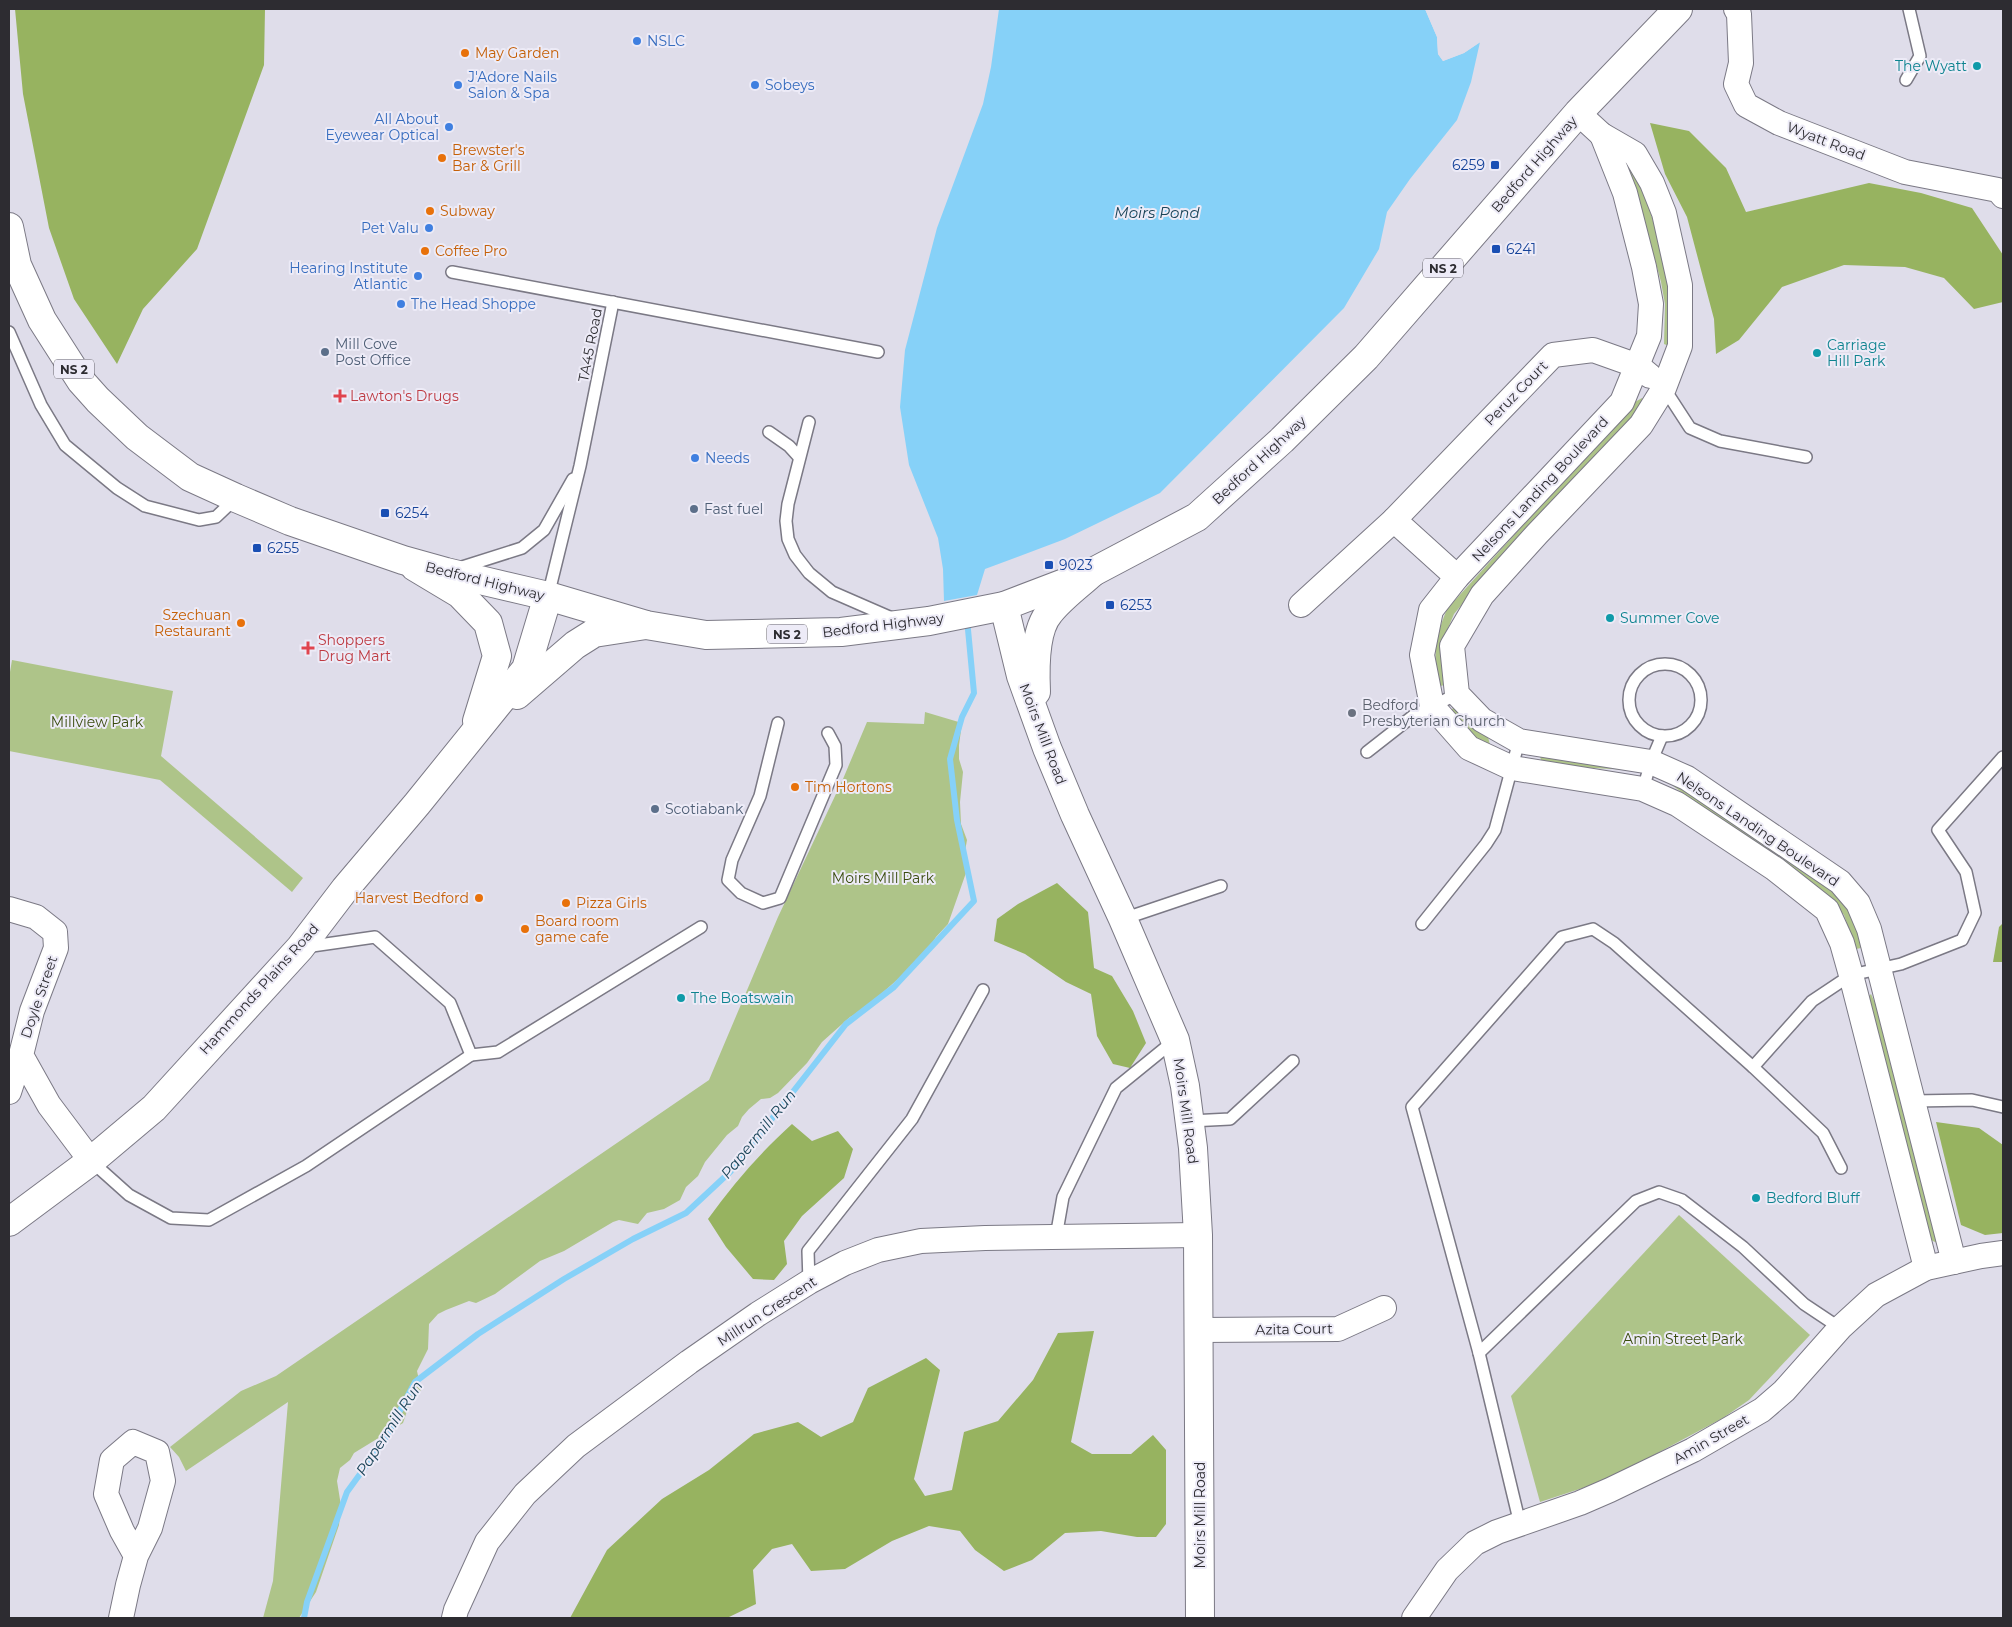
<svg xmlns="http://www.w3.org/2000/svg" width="2012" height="1627" font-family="Montserrat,sans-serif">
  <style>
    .green { fill: #aec489 }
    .forest { fill: #97b360 }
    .water { fill: #86d1f8 }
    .pier { fill: #dfddea }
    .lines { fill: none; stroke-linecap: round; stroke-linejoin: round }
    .stream { stroke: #86d1f8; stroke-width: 6 }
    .service-casing { stroke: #7b7985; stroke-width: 14 }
    .minor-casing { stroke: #7b7985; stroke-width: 26 }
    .tertiary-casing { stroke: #7b7985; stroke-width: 30 }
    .secondary-casing { stroke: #7b7985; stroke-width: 30 }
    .primary-casing { stroke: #7b7985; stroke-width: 30 }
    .service { stroke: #fff; stroke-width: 11 }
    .minor { stroke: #fff; stroke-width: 24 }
    .tertiary { stroke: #fff; stroke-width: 28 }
    .secondary { stroke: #fff; stroke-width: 28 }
    .primary { stroke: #fff; stroke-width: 28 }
    .shop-dot { fill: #3f7fe0; stroke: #edebf7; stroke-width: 2 }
    .food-dot { fill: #e8710a; stroke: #edebf7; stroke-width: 2 }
    .culture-dot { fill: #0f9aa8; stroke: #edebf7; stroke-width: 2 }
    .transit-dot { fill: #1a4fb4; stroke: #edebf7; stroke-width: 2 }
    .service-dot { fill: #5c6f8a; stroke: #edebf7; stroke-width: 2 }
    .health-dot { fill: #e0444e; stroke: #edebf7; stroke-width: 2 }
    .worship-dot { fill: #6b7280; stroke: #edebf7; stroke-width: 2 }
    .labels { text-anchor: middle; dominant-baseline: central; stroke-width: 4; stroke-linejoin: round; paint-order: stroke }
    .shield { fill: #edebf7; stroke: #67656c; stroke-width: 1 }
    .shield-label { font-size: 12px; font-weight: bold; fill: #2d2c31 }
    .shop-label { font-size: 14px; fill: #366cbe; stroke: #edebf7; text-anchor: start }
    .food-label { font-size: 14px; fill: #c56008; stroke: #edebf7; text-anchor: start }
    .culture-label { font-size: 14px; fill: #0d838f; stroke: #edebf7; text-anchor: start }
    .street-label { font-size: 14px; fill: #2d2c31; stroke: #edebf7 }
    .transit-label { font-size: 14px; fill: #164399; stroke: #edebf7; text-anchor: start }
    .service-label { font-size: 14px; fill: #4e5e75; stroke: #edebf7; text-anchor: start }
    .health-label { font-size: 14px; fill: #be3a42; stroke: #edebf7; text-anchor: start }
    .worship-label { font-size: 14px; fill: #5b616d; stroke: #edebf7; text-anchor: start }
    .park-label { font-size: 14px; fill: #3a4c0e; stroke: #edebf7 }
    .water-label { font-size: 15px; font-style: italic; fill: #1a4458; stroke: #edebf7 }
  </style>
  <rect width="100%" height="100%" fill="#dfddea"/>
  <g class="green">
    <polygon points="1620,153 1641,180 1669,276 1669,346 1664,344 1665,304 1661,282 1638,196"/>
    <path d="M1642 398 1645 403 1642 409 1488 573 1454 614 1446 633V682L1442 686 1437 684C1433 656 1436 635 1447 609L1635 402Z"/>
    <polygon points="12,660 173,691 161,756 303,878 292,892 160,780 9,751 9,678"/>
    <polygon points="1458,707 1488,737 1490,745 1478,742 1451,711 1453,708"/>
    <polygon points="925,712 962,723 959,745 959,759 963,772 960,802 961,824 967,840 965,851 967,870 948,924 936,937 924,956 863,1010 850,1017 822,1042 807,1063 778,1093 770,1098 761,1099 749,1109 742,1117 738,1126 727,1135 705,1162 698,1176 686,1187 680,1200 664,1209 647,1213 638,1224 619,1220 613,1222 564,1251 540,1261 495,1294 476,1303 469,1301 446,1310 438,1314 429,1324 428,1349 417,1371 421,1389 419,1394 410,1402 403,1423 354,1453 350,1460 340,1468 337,1481 341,1506 339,1525 316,1592 299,1618 263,1618 273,1581 288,1402 186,1471 179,1457 170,1447 241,1391 276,1376 709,1080 778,917 843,779 867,722 924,724"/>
    <polygon points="1540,756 1631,770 1574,767 1541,760"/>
    <polygon points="1674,779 1799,861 1845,902 1859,930 1861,948 1856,949 1844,915 1836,904 1815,885 1673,786 1670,782"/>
    <polygon points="1871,994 1878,1010 1939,1244 1931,1240 1868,997"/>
    <polygon points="1679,1215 1810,1335 1749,1400 1723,1418 1607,1480 1540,1502 1511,1396"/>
  </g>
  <g class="forest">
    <polygon points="15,9 265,9 264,65 197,249 143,309 117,364 74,299 49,228 23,94"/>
    <polygon points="1650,123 1689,131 1726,168 1746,212 1869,183 1921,193 1972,208 2003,255 2003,302 1974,309 1944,278 1905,267 1844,265 1782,287 1739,340 1716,354 1714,319 1687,217 1665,174"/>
    <polygon points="1057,883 1088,912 1094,968 1112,976 1133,1011 1146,1043 1130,1068 1113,1064 1097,1036 1091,994 1066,982 1025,954 994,941 997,919 1018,904"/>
    <polygon points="2003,923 2003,962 1993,962 1999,927"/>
    <polygon points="1936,1122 1979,1128 2003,1145 2003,1233 1985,1235 1961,1225"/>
    <path d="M792 1124 812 1141 838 1131 853 1149 844 1178 802 1216 784 1241 787 1264 774 1280 753 1279 726 1247 708 1219C733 1184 760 1153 792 1124Z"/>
    <polygon points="1094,1331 1071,1442 1092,1454 1131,1454 1153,1435 1166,1450 1166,1524 1156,1537 1137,1537 1101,1531 1065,1533 1032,1560 1004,1571 975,1550 960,1531 929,1526 892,1541 845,1569 811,1571 792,1544 772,1549 753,1570 756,1604 727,1618 570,1618 607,1550 662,1499 709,1470 754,1434 798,1422 821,1437 853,1422 868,1388 926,1358 940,1370 914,1479 925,1496 952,1490 964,1432 998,1421 1033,1380 1058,1333"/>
  </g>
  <polygon class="water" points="999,9 1425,9 1437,37 1438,54 1443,61 1464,53 1480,42 1471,82 1457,120 1410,179 1387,212 1379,249 1344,308 1160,493 1065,539 985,569 977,595 944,601 943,569 938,538 909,465 900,407 905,350 937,228 983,104 991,67"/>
  <polygon class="pier" points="1425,9 1428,9 1439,36 1441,54 1444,58 1463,51 1479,40 1482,41 1464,53 1443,61 1438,54 1437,37"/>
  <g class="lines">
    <polyline class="stream" points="304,1618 307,1602 347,1492 384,1441 415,1382 478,1334 564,1279 633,1239 686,1213 731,1171 846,1024 894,987 974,901 957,820 950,759 962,717 974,693 967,619"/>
    <g class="service-casing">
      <g id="service">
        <polyline points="1906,80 1920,56 1909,9"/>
        <polyline points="452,272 878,352"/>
        <polyline points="9,332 41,405 65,445 117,488 145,506 199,520 216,517 236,498"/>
        <polyline points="1664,388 1690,428 1720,441 1806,457"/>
        <polyline points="809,422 788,504 786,521 788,539 795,555 809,573 832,592 894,619"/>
        <polyline points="769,432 789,446 799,457"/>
        <polyline points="459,568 522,548 544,530 573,479"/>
        <polyline points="548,596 580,466 613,302"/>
        <circle cx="1665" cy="700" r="36"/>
        <polyline points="778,723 760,796 732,860 728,880 741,893 763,903 780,898 836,765 835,746 828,733"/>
        <polyline points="1367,752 1413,716 1457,694"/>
        <polyline points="1643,789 1651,762 1662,736"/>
        <polyline points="1123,919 1221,886"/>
        <polyline points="1422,924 1486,844 1495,830 1519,741"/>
        <polyline points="471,1055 498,1052 701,927"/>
        <polyline points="1753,1067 1812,1001 1851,975 1901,964 1962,940 1975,913 1966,872 1938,830 2003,757"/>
        <polyline points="1914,1101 1972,1100 2003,1107"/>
        <polyline points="1190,1121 1230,1119 1293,1061"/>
        <polyline points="91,1161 129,1195 171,1218 209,1220 306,1166 471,1055 450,1003 375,937 305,947"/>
        <polyline points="1056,1237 1063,1197 1116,1088 1175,1040"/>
        <polyline points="809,1282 808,1251 912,1119 983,990"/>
        <polyline points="1479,1353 1636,1201 1659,1192 1682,1200 1743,1247 1804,1304 1840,1328"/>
        <polyline points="1520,1524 1479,1353 1412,1107 1562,937 1593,929 1614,943 1753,1067 1823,1133 1841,1168"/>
      </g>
    </g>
    <g class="minor-casing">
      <g id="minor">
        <polyline points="1736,9 1739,14 1741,63 1736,84 1746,105 1779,123 1905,172 1998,190 2003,196"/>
        <polyline points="1578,113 1602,135 1635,154 1652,183 1664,213 1680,285 1680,346 1664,388 1641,425 1537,534 1482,595 1452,646 1457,694 1482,720 1519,741 1651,762 1687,778 1840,882 1858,903 1869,929 1954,1262"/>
        <polyline points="1602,135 1625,193 1644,267 1651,304 1649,336 1622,402 1457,577 1431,610 1422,655 1432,706 1469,748 1512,768 1643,789 1677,804 1775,869 1827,910 1842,943 1851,975 1926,1268"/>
        <polyline points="1394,520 1457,577"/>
        <polyline points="1301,605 1394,520 1553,355 1593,350 1638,366 1650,376"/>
        <polyline points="9,909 36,917 55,932 56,948 32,1011 21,1055 49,1105 91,1161"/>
        <polyline points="9,1092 21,1055"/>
        <polyline points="1200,1330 1338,1329 1384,1308"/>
        <polyline points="121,1618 128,1585 136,1556 150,1528 163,1481 157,1452 133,1442 112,1460 106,1494 122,1531 136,1556"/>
        <polyline points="454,1618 456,1610 487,1542 525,1494 576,1446 689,1362 758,1314 809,1282 845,1263 878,1250 921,1241 985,1238 1198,1235"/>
        <polyline points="1414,1618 1447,1570 1475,1543 1497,1532 1580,1503 1610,1490 1693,1450 1762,1410 1784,1391 1840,1328 1876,1295 1926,1268 1981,1256 2003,1253"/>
      </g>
    </g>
    <g class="tertiary-casing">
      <g id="tertiary">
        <polyline points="1004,606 1021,676 1047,748 1075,815 1123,919 1175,1040 1185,1086 1193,1148 1198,1235 1200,1618"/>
        <path d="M1036 692C1035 670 1034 630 1050 612 1062 597 1079 585 1093 572"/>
      </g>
    </g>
    <g class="secondary-casing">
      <g id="secondary">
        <polyline points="415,567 460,594 488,623 497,656 477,721"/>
        <polyline points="517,695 575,645 594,633 646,625"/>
        <polyline points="9,1222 91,1161 154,1108 300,948 345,889 417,804 526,669 548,596"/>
      </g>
    </g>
    <g class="primary-casing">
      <polyline id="primary" points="9,227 17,265 42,320 81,381 98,400 137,437 190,477 236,498 290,521 403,560 446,572 548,596 646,625 706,635 841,632 929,621 1004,606 1093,572 1197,517 1282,440 1366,357 1578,113 1678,9"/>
    </g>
    <use href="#service" class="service"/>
    <use href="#minor" class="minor"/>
    <use href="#tertiary" class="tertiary"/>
    <use href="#secondary" class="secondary"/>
    <use href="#primary" class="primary"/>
  </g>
  <g class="shop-dot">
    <circle cx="637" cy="41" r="5"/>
    <circle cx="458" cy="85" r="5"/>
    <circle cx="755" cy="85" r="5"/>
    <circle cx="449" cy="127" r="5"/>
    <circle cx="429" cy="228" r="5"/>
    <circle cx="418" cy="276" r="5"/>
    <circle cx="401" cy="304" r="5"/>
    <circle cx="695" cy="458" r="5"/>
  </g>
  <g class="food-dot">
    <circle cx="465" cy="53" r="5"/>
    <circle cx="442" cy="158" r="5"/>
    <circle cx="430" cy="211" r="5"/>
    <circle cx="425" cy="251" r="5"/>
    <circle cx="241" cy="623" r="5"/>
    <circle cx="795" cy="787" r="5"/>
    <circle cx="479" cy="898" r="5"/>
    <circle cx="566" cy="903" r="5"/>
    <circle cx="525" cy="929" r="5"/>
  </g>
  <g class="culture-dot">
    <circle cx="1977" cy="66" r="5"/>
    <circle cx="1817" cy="353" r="5"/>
    <circle cx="1610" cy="618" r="5"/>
    <circle cx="681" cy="998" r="5"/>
    <circle cx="1756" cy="1198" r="5"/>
  </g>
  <g class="transit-dot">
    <rect x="1490" y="160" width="10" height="10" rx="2.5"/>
    <rect x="1491" y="244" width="10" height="10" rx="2.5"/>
    <rect x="380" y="508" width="10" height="10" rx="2.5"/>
    <rect x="252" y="543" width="10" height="10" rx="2.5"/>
    <rect x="1044" y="560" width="10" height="10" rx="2.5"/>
    <rect x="1105" y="600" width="10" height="10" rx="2.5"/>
  </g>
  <g class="service-dot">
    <circle cx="325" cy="352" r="5"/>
    <circle cx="694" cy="509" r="5"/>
    <circle cx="655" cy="809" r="5"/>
  </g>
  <g class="health-dot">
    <path d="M337.5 388.5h5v5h5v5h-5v5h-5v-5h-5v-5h5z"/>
    <path d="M305.5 640.5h5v5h5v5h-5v5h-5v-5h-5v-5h5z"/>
  </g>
  <circle class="worship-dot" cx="1352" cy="713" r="5"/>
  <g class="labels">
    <g class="shield">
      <rect x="1423" y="258.5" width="40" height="19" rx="4"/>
      <rect x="54" y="359.5" width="40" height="19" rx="4"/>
      <rect x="767" y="624.5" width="40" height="19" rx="4"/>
    </g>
    <g class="shield-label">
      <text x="1443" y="268">NS 2</text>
      <text x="74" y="369">NS 2</text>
      <text x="787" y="634">NS 2</text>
    </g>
    <g class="shop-label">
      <text x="647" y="41">NSLC</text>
      <text x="468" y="77">J'Adore Nails<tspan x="468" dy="16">Salon &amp; Spa</tspan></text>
      <text x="765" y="85">Sobeys</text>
      <text x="439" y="119" text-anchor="end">All About<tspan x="439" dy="16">Eyewear Optical</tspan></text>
      <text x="419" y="228" text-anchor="end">Pet Valu</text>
      <text x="408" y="268" text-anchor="end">Hearing Institute<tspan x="408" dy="16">Atlantic</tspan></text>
      <text x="411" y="304">The Head Shoppe</text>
      <text x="705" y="458">Needs</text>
    </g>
    <g class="food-label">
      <text x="475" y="53">May Garden</text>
      <text x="452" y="150">Brewster's<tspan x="452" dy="16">Bar &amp; Grill</tspan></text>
      <text x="440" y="211">Subway</text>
      <text x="435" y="251">Coffee Pro</text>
      <text x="231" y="615" text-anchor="end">Szechuan<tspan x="231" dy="16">Restaurant</tspan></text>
      <text x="805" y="787">Tim Hortons</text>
      <text x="469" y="898" text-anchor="end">Harvest Bedford</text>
      <text x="576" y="903">Pizza Girls</text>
      <text x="535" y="921">Board room<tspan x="535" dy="16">game cafe</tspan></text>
    </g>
    <g class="culture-label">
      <text x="1967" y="66" text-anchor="end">The Wyatt</text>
      <text x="1827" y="345">Carriage<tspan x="1827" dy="16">Hill Park</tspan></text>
      <text x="1620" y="618">Summer Cove</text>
      <text x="691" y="998">The Boatswain</text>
      <text x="1766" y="1198">Bedford Bluff</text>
    </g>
    <g class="street-label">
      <text transform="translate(1826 141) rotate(21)">Wyatt Road</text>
      <text transform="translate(1534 164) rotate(-49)">Bedford Highway</text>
      <text transform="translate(590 345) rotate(-79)">TA45 Road</text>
      <text transform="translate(1516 393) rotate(-46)">Peruz Court</text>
      <text transform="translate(1259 460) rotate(-43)">Bedford Highway</text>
      <text transform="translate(1540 489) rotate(-47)">Nelsons Landing Boulevard</text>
      <text transform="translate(485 581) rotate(14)">Bedford Highway</text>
      <text transform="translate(883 625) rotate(-7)">Bedford Highway</text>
      <text transform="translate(1043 734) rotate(69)">Moirs Mill Road</text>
      <text transform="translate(1758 829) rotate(34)">Nelsons Landing Boulevard</text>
      <text transform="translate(259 989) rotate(-48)">Hammonds Plains Road</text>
      <text transform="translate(39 997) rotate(-71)">Doyle Street</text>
      <text transform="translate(1186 1111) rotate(82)">Moirs Mill Road</text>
      <text transform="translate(767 1311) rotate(-33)">Millrun Crescent</text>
      <text transform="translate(1294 1329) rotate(-1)">Azita Court</text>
      <text transform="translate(1711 1439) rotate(-30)">Amin Street</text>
      <text transform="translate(1200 1515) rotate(-90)">Moirs Mill Road</text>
    </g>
    <g class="transit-label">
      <text x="1485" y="165" text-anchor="end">6259</text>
      <text x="1506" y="249">6241</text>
      <text x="395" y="513">6254</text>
      <text x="267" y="548">6255</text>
      <text x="1059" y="565">9023</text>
      <text x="1120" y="605">6253</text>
    </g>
    <g class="service-label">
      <text x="335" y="344">Mill Cove<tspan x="335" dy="16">Post Office</tspan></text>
      <text x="704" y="509">Fast fuel</text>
      <text x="665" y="809">Scotiabank</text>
    </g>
    <g class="health-label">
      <text x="350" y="396">Lawton's Drugs</text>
      <text x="318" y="640">Shoppers<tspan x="318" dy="16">Drug Mart</tspan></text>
    </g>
    <g class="worship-label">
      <text x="1362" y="705">Bedford<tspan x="1362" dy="16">Presbyterian Church</tspan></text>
    </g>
    <g class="park-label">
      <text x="97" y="722">Millview Park</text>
      <text x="883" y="878">Moirs Mill Park</text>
      <text x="1683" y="1339">Amin Street Park</text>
    </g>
    <g class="water-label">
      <text x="1157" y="212">Moirs Pond</text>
      <text transform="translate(758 1134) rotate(-51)">Papermill Run</text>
      <text transform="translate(389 1428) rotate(-57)">Papermill Run</text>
    </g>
  </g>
  <rect width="2012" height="1627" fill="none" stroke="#2d2c31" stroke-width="20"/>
</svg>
